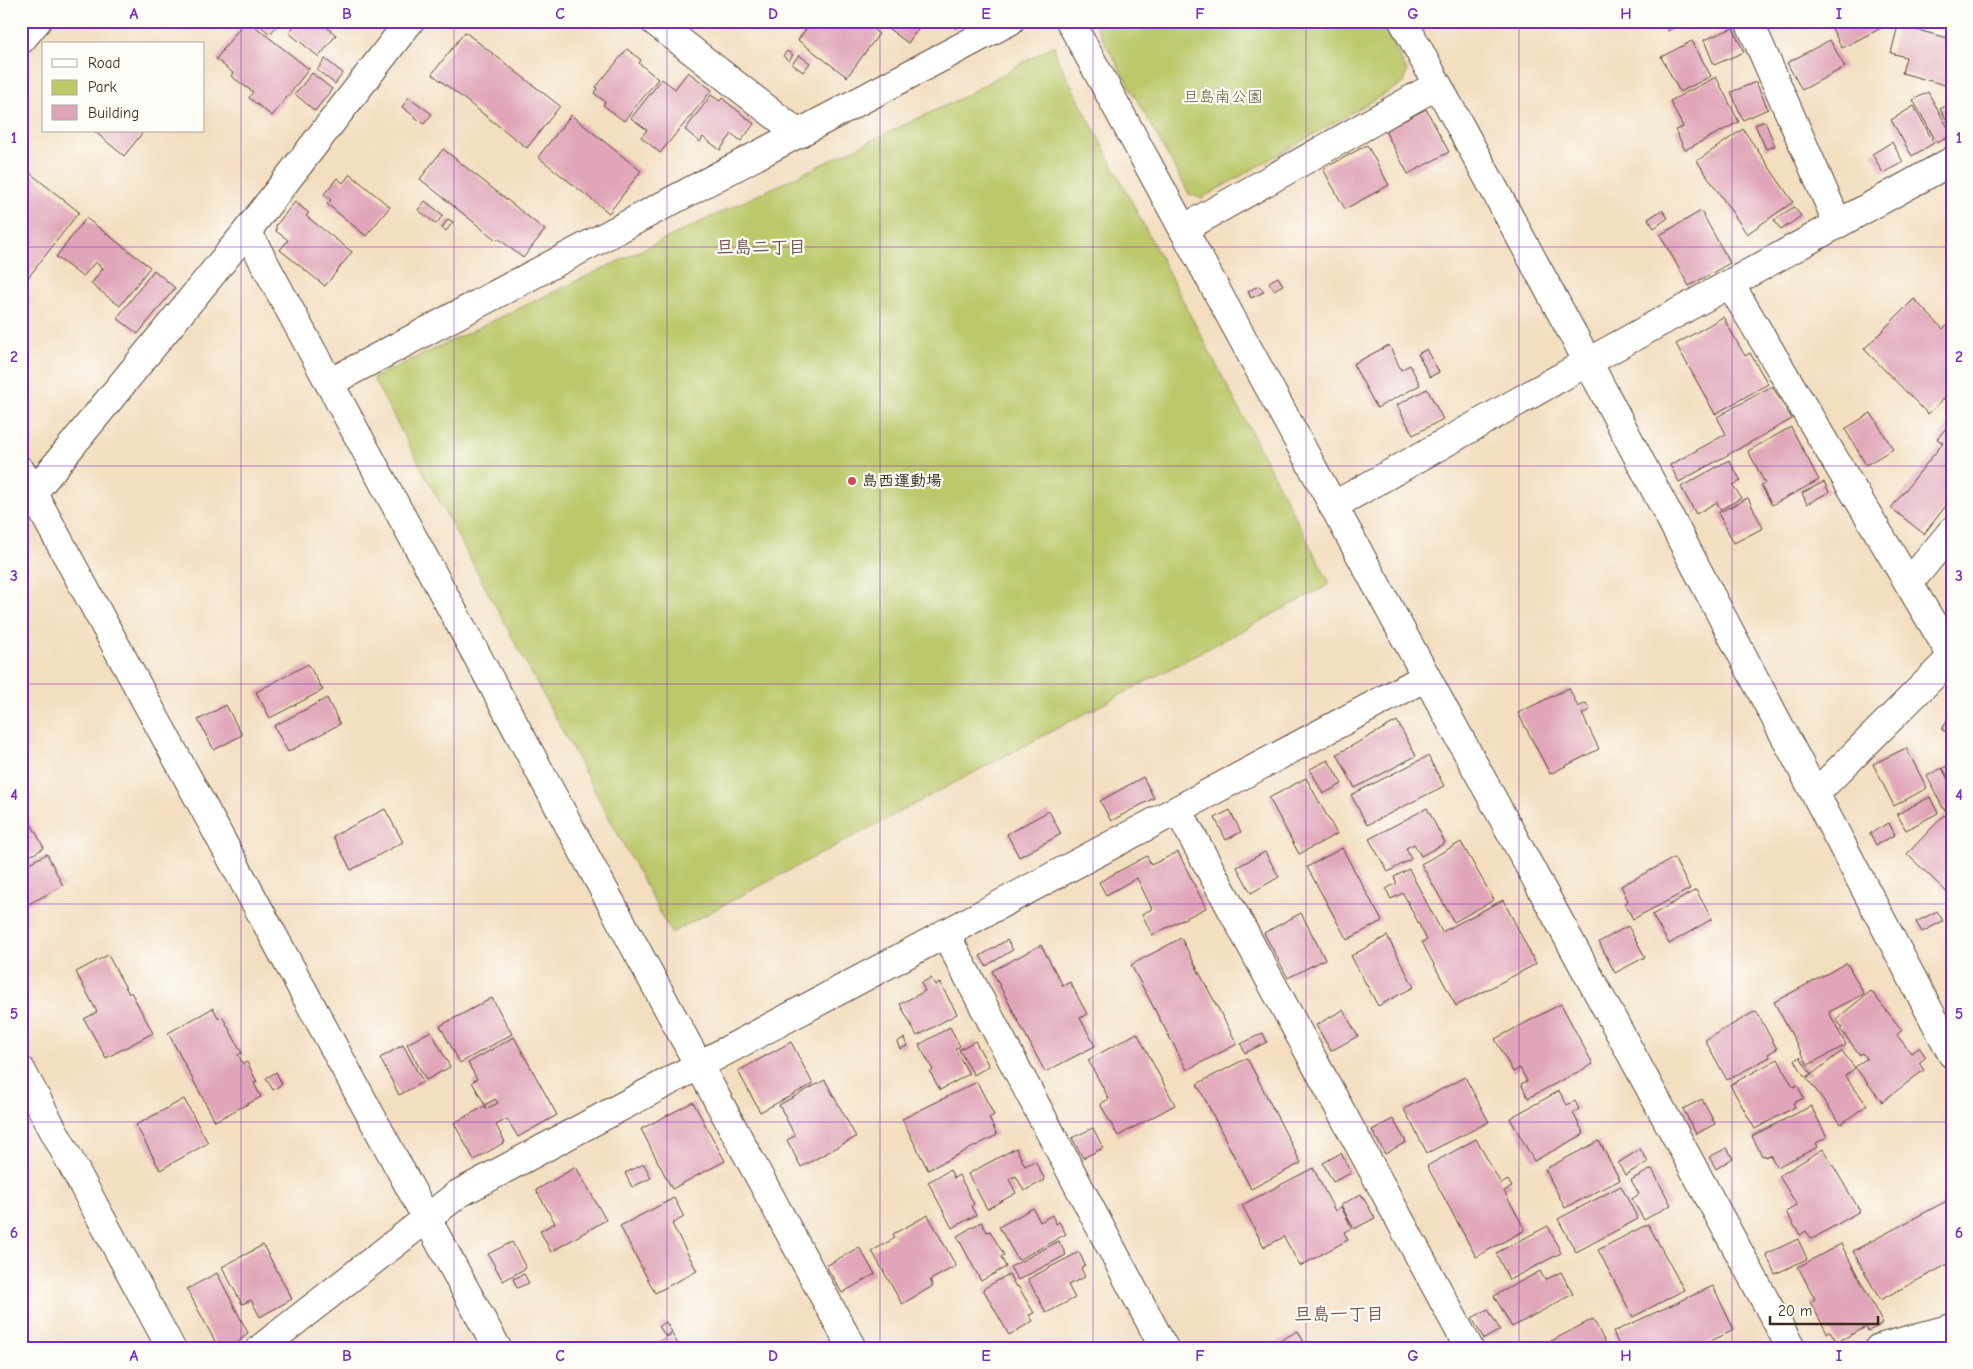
<svg xmlns="http://www.w3.org/2000/svg" width="1973" height="1369" font-family="'Comic Neue','Klee One',sans-serif">
  <style>
    .green { fill: #bcc86a; stroke: #7c7944 }
    .building { fill: #e0a5b8 }
    .lines { fill: none; stroke-linecap: round; stroke-linejoin: round }
    .minor-casing { stroke: #574536; stroke-width: 30 }
    .tertiary-casing { stroke: #574536; stroke-width: 30 }
    .minor { stroke: #fff; stroke-width: 28 }
    .tertiary { stroke: #fff; stroke-width: 28 }
    .grid { fill: none; stroke: #7b2cbf; stroke-width: 1; stroke-opacity: 0.55 }
    .poi-dot { fill: #d1495b; stroke: #fdfcf7; stroke-width: 2 }
    .labels { text-anchor: middle; dominant-baseline: central; stroke-width: 4.5; stroke-linejoin: round; paint-order: stroke }
    .park-label { font-size: 16px; fill: #625935; stroke: #fdfcf7 }
    .poi-label { font-size: 16px; font-weight: bold; fill: #3b2a1e; stroke: #fdfcf7; text-anchor: start }
    .neighbourhood-label { font-size: 18px; font-weight: bold; fill: #755554; stroke: #fdfcf7 }
    .neatline { fill: none; stroke: #7b2cbf; stroke-width: 2 }
    .grid-label { font-size: 16px; text-anchor: middle; font-weight: bold; fill: #7b2cbf }
  </style>
  <rect width="100%" height="100%" fill="#fdfcf7"/>
  <filter id="ink" filterUnits="userSpaceOnUse"><feTurbulence type="fractalNoise" baseFrequency=".02" numOctaves="2"/><feDisplacementMap in="SourceGraphic" scale="10" xChannelSelector="R" yChannelSelector="G"/><feConvolveMatrix kernelMatrix="1 2 1 2 8 2 1 2 1" color-interpolation-filters="sRGB"/></filter>
  <filter id="wash" filterUnits="userSpaceOnUse"><feTurbulence type="fractalNoise" baseFrequency=".0096" numOctaves="4" result="noise"/><feDisplacementMap in="SourceGraphic" scale="20" xChannelSelector="R" yChannelSelector="G"/><feGaussianBlur stdDeviation="1.12" result="paint"/><feColorMatrix in="noise" values="0 0 0 0 0 0 0 0 0 0 0 0 0 0 0 0 0 1.4 0 .05"/><feComposite in="paint" operator="in"/></filter>
  <g filter="url(#wash)">
    <rect width="100%" height="100%" fill="#f3dec0"/>
    <g class="green">
      <polygon points="1093,21 1380,21 1407,71 1404,83 1202,198 1189,194"/>
      <polygon points="1054,45 1057,58 1330,584 671,933 373,378 959,99"/>
    </g>
    <g id="blocks">
      <g class="building">
        <polygon points="245,21 248,21 309,69 272,116 249,98 253,92 231,76 233,73 216,59"/>
        <polygon points="255,21 281,21 270,34"/>
        <polygon points="298,21 319,21 336,35 319,57 289,33"/>
        <polygon points="812,21 862,21 879,34 847,77 798,40"/>
        <polygon points="896,21 914,21 920,26 908,43 889,29"/>
        <polygon points="946,21 962,21 956,29"/>
        <polygon points="1663,21 1686,21 1668,31"/>
        <polygon points="1828,21 1888,21 1889,24 1842,48"/>
        <polygon points="1898,25 1952,39 1952,87 1902,73 1906,57 1891,53"/>
        <polygon points="1733,28 1744,52 1714,65 1704,40"/>
        <polygon points="465,32 560,106 527,148 432,74"/>
        <polygon points="1830,40 1845,67 1802,90 1787,63"/>
        <polygon points="1692,41 1711,76 1680,92 1661,57"/>
        <polygon points="627,49 641,60 639,63 658,79 624,121 603,105 605,102 594,93 597,89 596,87"/>
        <polygon points="787,51 793,55 789,61 783,56"/>
        <polygon points="799,55 810,63 803,72 792,64"/>
        <polygon points="325,59 343,73 335,84 317,70"/>
        <polygon points="688,72 712,90 660,153 641,137 647,130 631,118 662,79 675,89"/>
        <polygon points="312,73 332,89 315,111 295,94"/>
        <polygon points="1716,77 1739,122 1685,150 1675,130 1683,127 1670,101"/>
        <polygon points="1756,82 1768,109 1743,120 1731,92"/>
        <polygon points="1928,92 1952,135 1937,143 1913,100"/>
        <polygon points="711,95 720,101 722,98 754,124 741,141 732,134 720,150 703,137 700,142 685,130"/>
        <polygon points="409,97 432,114 424,124 402,107"/>
        <polygon points="1952,103 1952,129 1940,109"/>
        <polygon points="1914,106 1934,143 1912,156 1891,120"/>
        <polygon points="1426,109 1449,152 1408,174 1385,131"/>
        <polygon points="571,115 641,171 609,213 538,157"/>
        <polygon points="1765,121 1775,146 1766,149 1755,125"/>
        <polygon points="1743,129 1793,202 1747,234 1697,161"/>
        <polygon points="94,131 144,131 124,156"/>
        <polygon points="1892,142 1903,162 1883,173 1872,154"/>
        <polygon points="1367,145 1389,185 1345,209 1323,169"/>
        <polygon points="443,149 545,230 523,258 498,238 496,240 420,179"/>
        <polygon points="21,166 79,212 24,283 21,263"/>
        <polygon points="350,174 390,207 366,236 327,204 331,200 324,194 337,178 343,183"/>
        <polygon points="425,201 443,215 436,224 418,210"/>
        <polygon points="295,202 309,213 306,216 352,252 325,286 280,250 288,240 276,231 276,225"/>
        <polygon points="1794,207 1801,216 1781,230 1774,220"/>
        <polygon points="1662,210 1668,218 1654,228 1648,219"/>
        <polygon points="1701,211 1730,263 1689,286 1660,235"/>
        <polygon points="86,218 150,267 120,306 91,284 103,268 95,262 83,277 56,257"/>
        <polygon points="448,219 453,222 446,231 442,228"/>
        <polygon points="154,270 175,288 138,334 117,318"/>
        <polygon points="1278,277 1283,285 1274,290 1269,282"/>
        <polygon points="1259,286 1264,292 1251,298 1248,291"/>
        <polygon points="1914,299 1943,329 1952,321 1952,391 1928,414 1864,349"/>
        <polygon points="1723,317 1745,356 1750,353 1768,384 1715,414 1676,344"/>
        <polygon points="1389,345 1401,370 1410,365 1420,385 1377,408 1353,364"/>
        <polygon points="1427,349 1439,372 1430,377 1418,354"/>
        <polygon points="1772,386 1792,419 1679,482 1670,465 1726,434 1717,417"/>
        <polygon points="1427,389 1443,419 1413,435 1397,405"/>
        <polygon points="1871,413 1893,449 1866,465 1845,429"/>
        <polygon points="1952,421 1952,498 1924,534 1891,508 1943,443 1937,439"/>
        <polygon points="1791,427 1819,480 1772,505 1761,485 1765,483 1748,451"/>
        <polygon points="1729,460 1741,481 1733,485 1741,498 1720,510 1717,502 1696,514 1681,487"/>
        <polygon points="1824,482 1829,492 1807,504 1802,493"/>
        <polygon points="1748,498 1763,528 1734,543 1718,513"/>
        <polygon points="308,664 323,690 270,718 256,692"/>
        <polygon points="1569,688 1578,707 1586,703 1590,710 1582,714 1599,749 1550,774 1518,713"/>
        <polygon points="327,698 340,724 288,752 274,726"/>
        <polygon points="226,705 242,735 214,750 198,720"/>
        <polygon points="1952,710 1952,735 1942,730"/>
        <polygon points="1397,721 1416,756 1355,788 1337,754"/>
        <polygon points="1906,748 1927,788 1894,806 1873,764"/>
        <polygon points="1428,756 1444,786 1367,825 1351,795"/>
        <polygon points="1328,760 1342,784 1323,794 1310,769"/>
        <polygon points="1952,764 1952,784 1943,768"/>
        <polygon points="1942,768 1952,788 1952,807 1944,810 1927,776"/>
        <polygon points="1143,777 1154,798 1111,821 1100,801"/>
        <polygon points="1306,778 1337,834 1299,854 1269,798"/>
        <polygon points="21,796 27,806 21,810"/>
        <polygon points="1930,797 1938,813 1906,830 1897,814"/>
        <polygon points="1427,808 1445,843 1421,856 1414,844 1406,848 1411,859 1388,872 1369,839"/>
        <polygon points="385,809 403,842 351,870 333,836"/>
        <polygon points="1230,810 1241,832 1226,840 1215,818"/>
        <polygon points="1049,811 1061,834 1019,857 1007,834"/>
        <polygon points="25,812 44,848 21,861 21,814"/>
        <polygon points="1944,815 1952,822 1952,897 1907,854"/>
        <polygon points="1889,823 1895,835 1876,845 1870,833"/>
        <polygon points="1461,842 1494,900 1454,922 1421,864"/>
        <polygon points="1342,848 1382,921 1347,940 1307,867"/>
        <polygon points="1178,852 1206,908 1152,935 1142,914 1152,909 1137,878 1106,895 1099,882 1147,856 1151,865"/>
        <polygon points="1265,852 1279,877 1251,893 1237,867"/>
        <polygon points="47,854 63,886 21,908 21,867"/>
        <polygon points="1674,858 1690,889 1633,919 1625,904 1628,901 1621,886"/>
        <polygon points="1409,869 1442,932 1503,900 1536,964 1456,1006 1422,942 1427,940 1403,893 1391,899 1386,889 1397,883 1394,877"/>
        <polygon points="1696,890 1712,919 1669,944 1652,915"/>
        <polygon points="1937,911 1943,921 1922,932 1916,922"/>
        <polygon points="1301,913 1325,959 1288,978 1264,933"/>
        <polygon points="1628,926 1645,957 1615,973 1599,942"/>
        <polygon points="1387,936 1414,987 1378,1006 1351,956"/>
        <polygon points="1181,938 1237,1044 1187,1070 1131,965"/>
        <polygon points="1007,940 1013,950 986,966 980,956"/>
        <polygon points="1041,945 1063,986 1070,982 1087,1014 1080,1018 1095,1046 1045,1072 992,971"/>
        <polygon points="108,955 129,994 131,992 153,1033 106,1058 84,1019 97,1012 76,972"/>
        <polygon points="1847,963 1864,994 1829,1012 1846,1045 1808,1065 1774,1002"/>
        <polygon points="931,978 935,985 940,983 957,1014 917,1036 900,1004 925,991 921,983"/>
        <polygon points="1871,991 1902,1030 1897,1035 1911,1053 1919,1047 1926,1057 1919,1063 1924,1070 1882,1102 1855,1067 1867,1058 1862,1053 1860,1055 1840,1029 1842,1027 1836,1019"/>
        <polygon points="492,998 512,1034 460,1063 440,1026"/>
        <polygon points="1561,1004 1593,1064 1528,1098 1521,1084 1527,1081 1520,1068 1513,1072 1495,1039"/>
        <polygon points="213,1008 219,1019 222,1016 242,1053 238,1055 243,1064 247,1062 257,1082 254,1083 261,1097 215,1121 168,1033"/>
        <polygon points="1343,1010 1358,1036 1331,1051 1316,1025"/>
        <polygon points="1756,1011 1777,1049 1768,1054 1770,1057 1727,1080 1705,1040"/>
        <polygon points="950,1027 960,1046 955,1049 969,1074 940,1090 930,1072 933,1070 919,1045"/>
        <polygon points="431,1031 450,1067 426,1080 407,1044"/>
        <polygon points="1137,1033 1175,1105 1118,1136 1100,1104 1109,1099 1088,1060"/>
        <polygon points="1263,1033 1267,1042 1245,1053 1241,1044"/>
        <polygon points="514,1037 557,1115 518,1137 507,1119 496,1125 505,1142 474,1160 454,1123 485,1106 486,1109 498,1103 495,1099 485,1105 472,1082 477,1079 468,1063"/>
        <polygon points="904,1038 907,1046 900,1049 897,1042"/>
        <polygon points="975,1041 989,1066 974,1075 959,1050"/>
        <polygon points="791,1042 813,1084 760,1112 738,1071"/>
        <polygon points="403,1045 423,1082 399,1095 380,1058"/>
        <polygon points="1842,1051 1855,1068 1845,1076 1867,1105 1841,1124 1807,1078"/>
        <polygon points="1800,1057 1811,1074 1805,1077 1795,1060"/>
        <polygon points="1247,1058 1301,1163 1251,1189 1197,1084"/>
        <polygon points="1778,1059 1793,1087 1797,1085 1804,1098 1793,1103 1795,1107 1755,1129 1730,1085"/>
        <polygon points="276,1072 282,1084 273,1090 266,1078"/>
        <polygon points="1465,1077 1489,1122 1427,1153 1404,1109"/>
        <polygon points="825,1080 856,1137 801,1167 787,1140 795,1136 779,1105"/>
        <polygon points="977,1082 994,1115 989,1118 997,1135 928,1170 902,1119"/>
        <polygon points="1559,1091 1567,1105 1575,1101 1579,1109 1573,1113 1584,1134 1534,1161 1510,1118"/>
        <polygon points="184,1099 208,1143 160,1170 136,1125"/>
        <polygon points="1702,1099 1715,1124 1696,1134 1683,1109"/>
        <polygon points="693,1102 725,1161 672,1189 641,1129"/>
        <polygon points="1811,1106 1827,1137 1816,1143 1818,1147 1777,1167 1770,1155 1765,1157 1765,1155 1762,1156 1752,1136"/>
        <polygon points="1393,1119 1406,1142 1385,1154 1372,1130"/>
        <polygon points="1093,1128 1103,1148 1083,1158 1072,1138"/>
        <polygon points="1476,1139 1501,1184 1508,1180 1512,1187 1504,1191 1525,1230 1476,1257 1427,1166"/>
        <polygon points="1599,1141 1620,1180 1565,1208 1545,1169"/>
        <polygon points="1016,1148 1025,1166 1035,1161 1045,1180 1024,1191 1016,1176 1009,1179 1016,1193 987,1209 968,1174"/>
        <polygon points="1727,1148 1733,1158 1716,1169 1709,1157"/>
        <polygon points="1640,1149 1648,1162 1625,1175 1618,1163"/>
        <polygon points="1823,1149 1860,1211 1812,1239 1806,1231 1800,1235 1786,1212 1797,1205 1779,1176"/>
        <polygon points="1341,1153 1351,1173 1333,1182 1323,1163"/>
        <polygon points="644,1164 651,1178 632,1187 625,1173"/>
        <polygon points="576,1167 606,1220 551,1252 540,1231 555,1223 536,1190"/>
        <polygon points="1313,1168 1335,1211 1341,1207 1352,1228 1344,1232 1348,1240 1300,1266 1284,1237 1264,1247 1242,1205"/>
        <polygon points="1652,1169 1671,1205 1644,1220 1632,1199 1639,1194 1631,1180"/>
        <polygon points="950,1170 954,1178 959,1175 974,1204 971,1206 976,1215 952,1228 928,1182"/>
        <polygon points="1621,1186 1638,1219 1576,1252 1558,1219"/>
        <polygon points="1361,1194 1375,1218 1354,1229 1341,1205"/>
        <polygon points="674,1198 684,1217 672,1224 697,1271 655,1293 620,1226"/>
        <polygon points="1952,1198 1952,1262 1880,1300 1853,1251"/>
        <polygon points="1033,1208 1040,1222 1052,1215 1056,1224 1059,1222 1066,1234 1018,1260 999,1227"/>
        <polygon points="928,1215 956,1266 930,1280 933,1286 902,1304 872,1251 895,1238 893,1234"/>
        <polygon points="981,1222 987,1232 990,1231 1004,1255 1001,1257 1006,1267 981,1281 957,1236"/>
        <polygon points="1648,1224 1684,1290 1633,1317 1598,1250"/>
        <polygon points="1548,1226 1561,1253 1509,1280 1496,1253"/>
        <polygon points="1798,1239 1807,1259 1775,1274 1766,1254"/>
        <polygon points="1059,1241 1066,1255 1018,1280 1010,1267"/>
        <polygon points="512,1242 526,1268 503,1281 488,1254"/>
        <polygon points="1841,1244 1883,1324 1868,1331 1866,1327 1837,1342 1830,1331 1827,1333 1810,1302 1815,1299 1798,1267"/>
        <polygon points="263,1245 292,1299 260,1317 251,1300 242,1304 222,1267"/>
        <polygon points="859,1247 875,1274 842,1293 826,1266"/>
        <polygon points="1079,1252 1085,1265 1081,1268 1085,1277 1068,1285 1075,1298 1046,1313 1028,1279"/>
        <polygon points="1540,1271 1545,1280 1561,1272 1573,1294 1512,1327 1494,1296"/>
        <polygon points="217,1273 248,1333 232,1348 227,1348 225,1343 218,1347 187,1289"/>
        <polygon points="524,1274 529,1283 517,1288 513,1279"/>
        <polygon points="1009,1274 1016,1287 1018,1286 1034,1313 1029,1315 1033,1321 1009,1335 983,1289"/>
        <polygon points="1713,1286 1734,1330 1696,1348 1620,1348 1613,1332"/>
        <polygon points="1488,1309 1500,1330 1484,1339 1472,1318"/>
        <polygon points="1593,1319 1608,1348 1538,1348"/>
        <polygon points="666,1322 672,1332 665,1336 659,1326"/>
        <polygon points="1298,1331 1307,1348 1267,1348 1272,1345"/>
        <polygon points="672,1334 680,1348 647,1348"/>
      </g>
    </g>
  </g>
  <g filter="url(#ink)">
    <use href="#blocks" fill-opacity="0" stroke="#574536" stroke-width="1"/>
    <g class="lines">
      <g class="minor-casing">
        <g id="minor">
          <polyline points="654,21 799,134"/>
          <polyline points="1070,21 1791,1348"/>
          <polyline points="1403,21 1588,362 1952,1054"/>
          <polyline points="1749,21 1838,224"/>
          <polyline points="1183,229 1437,85"/>
          <polyline points="247,231 852,1348"/>
          <polyline points="1730,284 1952,656"/>
          <polyline points="329,383 1010,21"/>
          <polyline points="33,493 247,231 410,21"/>
          <polyline points="1333,506 1588,362 1952,161"/>
          <polyline points="1909,583 1952,531"/>
          <polyline points="1816,793 1952,657"/>
          <polyline points="1178,810 1469,1348"/>
          <polyline points="945,933 1164,1348"/>
          <polyline points="21,1070 171,1348"/>
          <polyline points="261,1348 458,1194 1426,677"/>
          <polyline points="1879,1348 1952,1328"/>
        </g>
      </g>
      <g class="tertiary-casing">
        <g id="tertiary">
          <polyline points="21,40 37,21"/>
          <polyline points="21,471 497,1348"/>
        </g>
      </g>
      <use href="#minor" class="minor"/>
      <use href="#tertiary" class="tertiary"/>
    </g>
  </g>
  <path class="grid" d="M241 21V1348M454 21V1348M667 21V1348M880 21V1348M1093 21V1348M1306 21V1348M1519 21V1348M1732 21V1348M21 247H1952M21 466H1952M21 684H1952M21 904H1952M21 1122H1952"/>
  <circle class="poi-dot" cx="852" cy="481" r="5"/>
  <g class="labels">
    <g class="park-label">
      <text x="1223" y="97">旦島南公園</text>
    </g>
    <g class="poi-label">
      <text x="862" y="481">島西運動場</text>
    </g>
    <g class="neighbourhood-label">
      <text x="761" y="247">旦島二丁目</text>
      <text x="1339" y="1314">旦島一丁目</text>
    </g>
  </g>
  <rect width="1973" height="1369" fill="none" stroke="#fdfcf7" stroke-width="55"/>
  <rect x="42" y="42" width="162" height="90" fill="#fdfcf7" stroke="#afa8a0"/>
  <rect x="52" y="59" width="25" height="8" fill="#ffffff" stroke="#afa8a0"/>
  <text x="88" y="68" font-size="15" fill="#3b2a1e">Road</text>
  <rect x="52" y="80" width="25" height="15" fill="#bcc86a" stroke="#afa8a0"/>
  <text x="88" y="92" font-size="15" fill="#3b2a1e">Park</text>
  <rect x="52" y="105" width="25" height="15" fill="#e0a5b8" stroke="#afa8a0"/>
  <text x="88" y="118" font-size="15" fill="#3b2a1e">Building</text>
  <path d="M1770 1316v8h108v-8" fill="none" stroke="#3b2a1e" stroke-width="2.5"/>
  <text x="1778" y="1316" font-size="15" fill="#3b2a1e" stroke="#fdfcf7" stroke-width="4" paint-order="stroke">20 m</text>
  <rect x="28" y="28" width="1918" height="1314" class="neatline"/>
  <g class="grid-label">
    <text x="134" y="19">A</text>
    <text x="347" y="19">B</text>
    <text x="560" y="19">C</text>
    <text x="773" y="19">D</text>
    <text x="986" y="19">E</text>
    <text x="1200" y="19">F</text>
    <text x="1413" y="19">G</text>
    <text x="1626" y="19">H</text>
    <text x="1839" y="19">I</text>
    <text x="14" y="143">1</text>
    <text x="1959" y="143">1</text>
    <text x="14" y="362">2</text>
    <text x="1959" y="362">2</text>
    <text x="14" y="581">3</text>
    <text x="1959" y="581">3</text>
    <text x="14" y="800">4</text>
    <text x="1959" y="800">4</text>
    <text x="14" y="1019">5</text>
    <text x="1959" y="1019">5</text>
    <text x="14" y="1238">6</text>
    <text x="1959" y="1238">6</text>
    <text x="134" y="1361">A</text>
    <text x="347" y="1361">B</text>
    <text x="560" y="1361">C</text>
    <text x="773" y="1361">D</text>
    <text x="986" y="1361">E</text>
    <text x="1200" y="1361">F</text>
    <text x="1413" y="1361">G</text>
    <text x="1626" y="1361">H</text>
    <text x="1839" y="1361">I</text>
  </g>
</svg>
